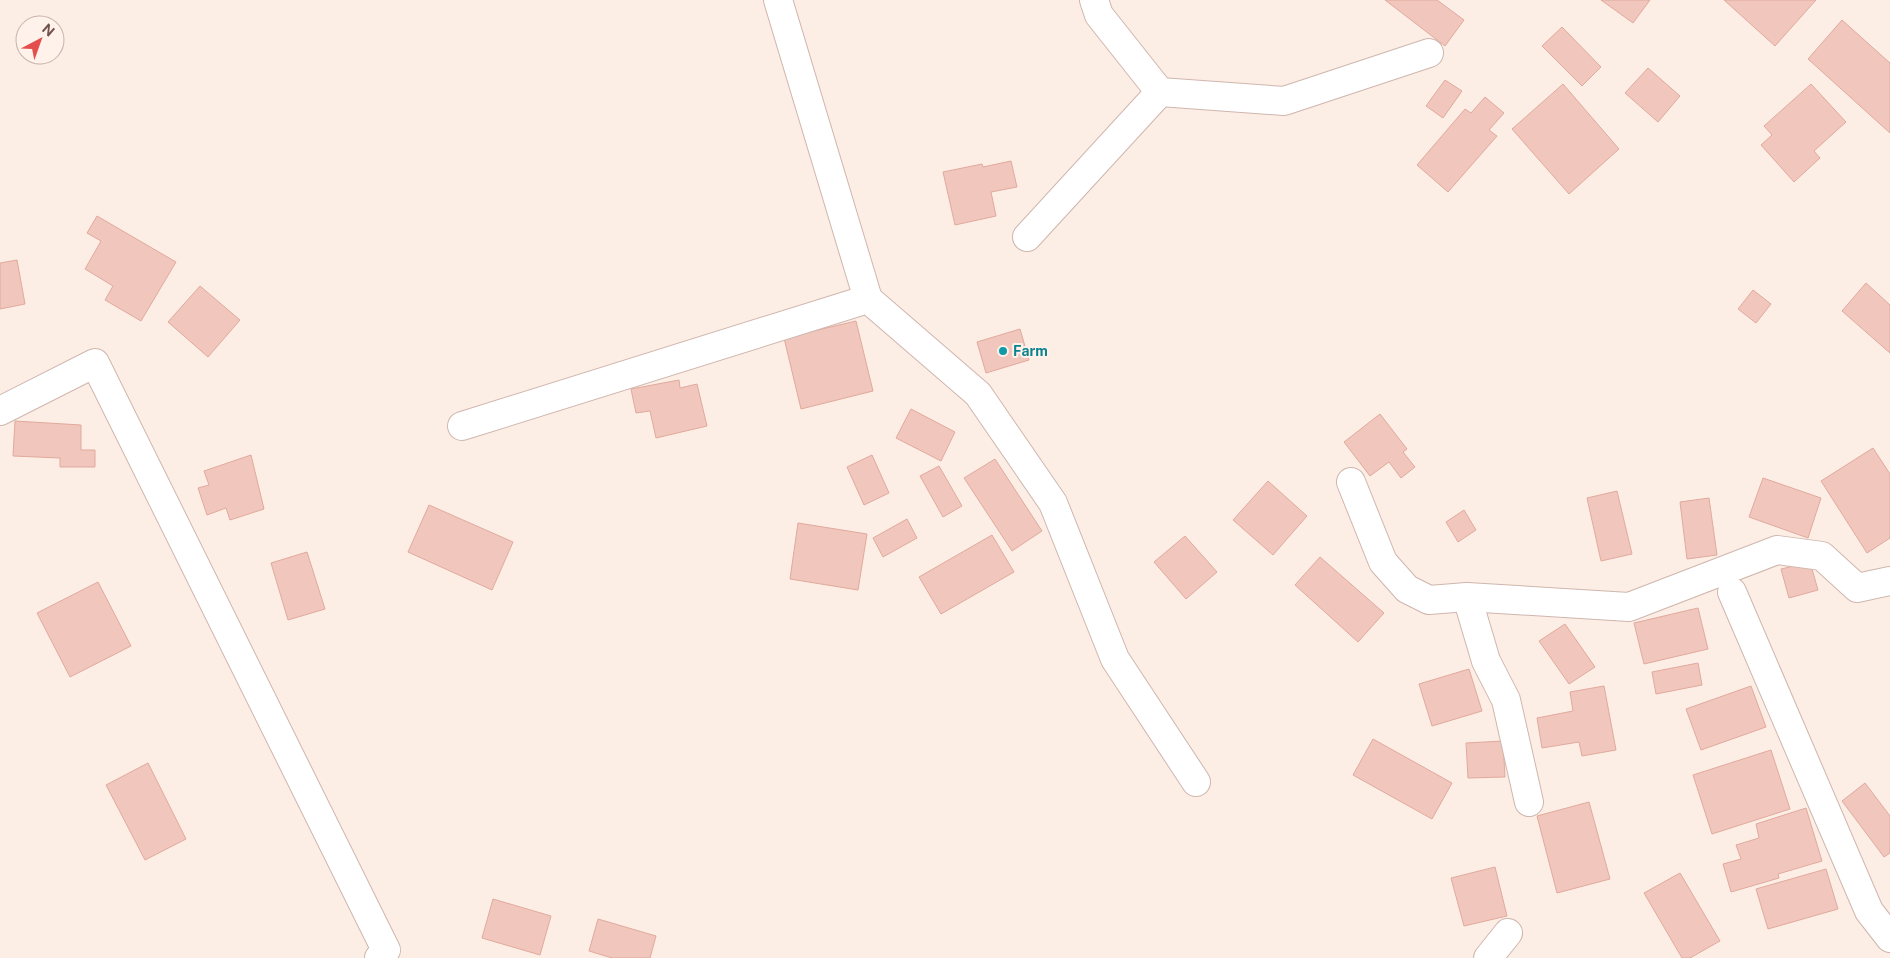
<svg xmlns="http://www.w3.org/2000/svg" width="1890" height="958" font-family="'Public Sans',sans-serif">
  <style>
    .building { fill: #f0c6bd; stroke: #e2a99d }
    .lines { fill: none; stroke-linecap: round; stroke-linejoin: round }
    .street-casing { stroke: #cfb6ae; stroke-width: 30 }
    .street { stroke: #fff; stroke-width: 28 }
    .culture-dot { fill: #0f9aa8; stroke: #fff2ea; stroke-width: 2 }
    .labels { text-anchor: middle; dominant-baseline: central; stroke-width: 4; stroke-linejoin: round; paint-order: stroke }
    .culture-label { font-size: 14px; font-weight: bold; fill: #0d838f; stroke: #fff2ea; text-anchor: start }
  </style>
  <rect width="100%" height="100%" fill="#fceee4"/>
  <g class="building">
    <polygon points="1385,0 1437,0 1464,20 1445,46"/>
    <polygon points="1601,0 1650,0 1633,23"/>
    <polygon points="1724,0 1816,0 1775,46"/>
    <polygon points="1842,20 1890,63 1890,133 1808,59"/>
    <polygon points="1562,27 1601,67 1582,86 1542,46"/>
    <polygon points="1648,68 1680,96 1658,122 1625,93"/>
    <polygon points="1445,80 1462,91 1443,118 1426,106"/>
    <polygon points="1563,84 1619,149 1569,194 1512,129"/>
    <polygon points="1811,84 1846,122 1814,151 1820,158 1794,182 1761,145 1772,135 1764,126"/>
    <polygon points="1485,97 1504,113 1489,130 1497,136 1448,192 1417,165 1465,109 1471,113"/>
    <polygon points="1011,161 1017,187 991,192 996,216 955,225 943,172 982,164 983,167"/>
    <polygon points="97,216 176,262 141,321 105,300 113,286 85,269 101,241 87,233"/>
    <polygon points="17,260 25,304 0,309 0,263"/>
    <polygon points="1866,283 1890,305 1890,353 1842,311"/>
    <polygon points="200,286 240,320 208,357 168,322"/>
    <polygon points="1753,290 1771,304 1756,323 1738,309"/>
    <polygon points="856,321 873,391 801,409 784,338"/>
    <polygon points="1020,329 1029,360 986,373 977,342"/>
    <polygon points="679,380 680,388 697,384 707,426 656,438 650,411 636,413 631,389"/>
    <polygon points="911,409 955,432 941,461 896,438"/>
    <polygon points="1380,414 1407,449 1403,452 1415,467 1401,478 1389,462 1370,476 1344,442"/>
    <polygon points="15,421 81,425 81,450 95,450 95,467 60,467 60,458 13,456"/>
    <polygon points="1873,448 1890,474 1890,538 1867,553 1821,481"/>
    <polygon points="251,455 264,509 230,520 226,508 207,515 198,488 209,485 204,471"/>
    <polygon points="872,455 889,493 864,505 847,467"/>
    <polygon points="995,459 1042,531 1012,551 964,478"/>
    <polygon points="939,466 962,506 943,517 920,476"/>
    <polygon points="1763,478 1821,498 1808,538 1749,517"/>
    <polygon points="1268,481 1307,516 1273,555 1233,520"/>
    <polygon points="1617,491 1632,554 1601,561 1587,498"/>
    <polygon points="1709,498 1717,555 1687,559 1680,502"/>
    <polygon points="429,505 513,542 492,590 408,552"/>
    <polygon points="1464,510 1476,530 1458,542 1446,522"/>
    <polygon points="907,519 917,538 883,557 873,538"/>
    <polygon points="798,523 867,534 858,590 790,579"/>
    <polygon points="992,535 1014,572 941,614 919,577"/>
    <polygon points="1185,536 1217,572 1186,599 1154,562"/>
    <polygon points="307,552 325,609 288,620 271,563"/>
    <polygon points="1320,557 1384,613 1358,642 1295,585"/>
    <polygon points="1810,562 1818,590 1789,598 1781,569"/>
    <polygon points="98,582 131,646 70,677 37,613"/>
    <polygon points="1698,608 1708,649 1644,664 1634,623"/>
    <polygon points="1565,624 1595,667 1569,684 1539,641"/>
    <polygon points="1698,663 1702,685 1656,694 1652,672"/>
    <polygon points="1469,669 1482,711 1432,726 1419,684"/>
    <polygon points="1604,686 1616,750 1582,756 1579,742 1542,748 1537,718 1573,711 1570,692"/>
    <polygon points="1751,686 1766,727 1701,750 1686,709"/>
    <polygon points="1373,739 1452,783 1432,819 1353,775"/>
    <polygon points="1503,741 1505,777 1468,778 1466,743"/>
    <polygon points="1771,750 1790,809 1712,834 1693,775"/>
    <polygon points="148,763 186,839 145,860 106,785"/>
    <polygon points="1865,783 1890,816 1890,853 1884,857 1842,801"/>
    <polygon points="1589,802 1610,879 1557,893 1537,816"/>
    <polygon points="1806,808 1822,861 1778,874 1779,878 1731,892 1723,864 1741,859 1736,845 1759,838 1756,824"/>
    <polygon points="1495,867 1507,916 1464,926 1451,878"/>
    <polygon points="1826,869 1838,909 1768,929 1756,889"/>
    <polygon points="1680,873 1720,941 1690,958 1682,958 1644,893"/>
    <polygon points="493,899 551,916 540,955 482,938"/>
    <polygon points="598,919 656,936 650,958 612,958 589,951"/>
  </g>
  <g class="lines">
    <g class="street-casing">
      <g id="street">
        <polyline points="1094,0 1099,15 1160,92 1284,101 1429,53"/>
        <polyline points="1027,237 1160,92"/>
        <polyline points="868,299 978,394 1053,503 1115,659 1196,782"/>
        <polyline points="0,411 95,363 386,950 379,958"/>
        <polyline points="462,426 868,299 778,0"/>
        <polyline points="1351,482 1383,562 1407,589 1429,600 1467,597 1629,607 1777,550 1822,556 1857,588 1890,581"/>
        <polyline points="1732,592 1869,911 1890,938"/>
        <polyline points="1467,597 1486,661 1506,700 1529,802"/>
        <polyline points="1488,958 1508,933"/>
      </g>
    </g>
    <use href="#street" class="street"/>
  </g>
  <circle class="culture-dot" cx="1003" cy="351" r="5"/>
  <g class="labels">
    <g class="culture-label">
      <text x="1013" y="351">Farm</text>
    </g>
  </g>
  <g transform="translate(40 40) rotate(41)"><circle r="24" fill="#fff2ea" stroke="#c7b2aa"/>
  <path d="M0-4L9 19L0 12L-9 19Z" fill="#e24f4d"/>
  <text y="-8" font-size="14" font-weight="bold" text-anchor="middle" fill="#73514a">N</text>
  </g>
</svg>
